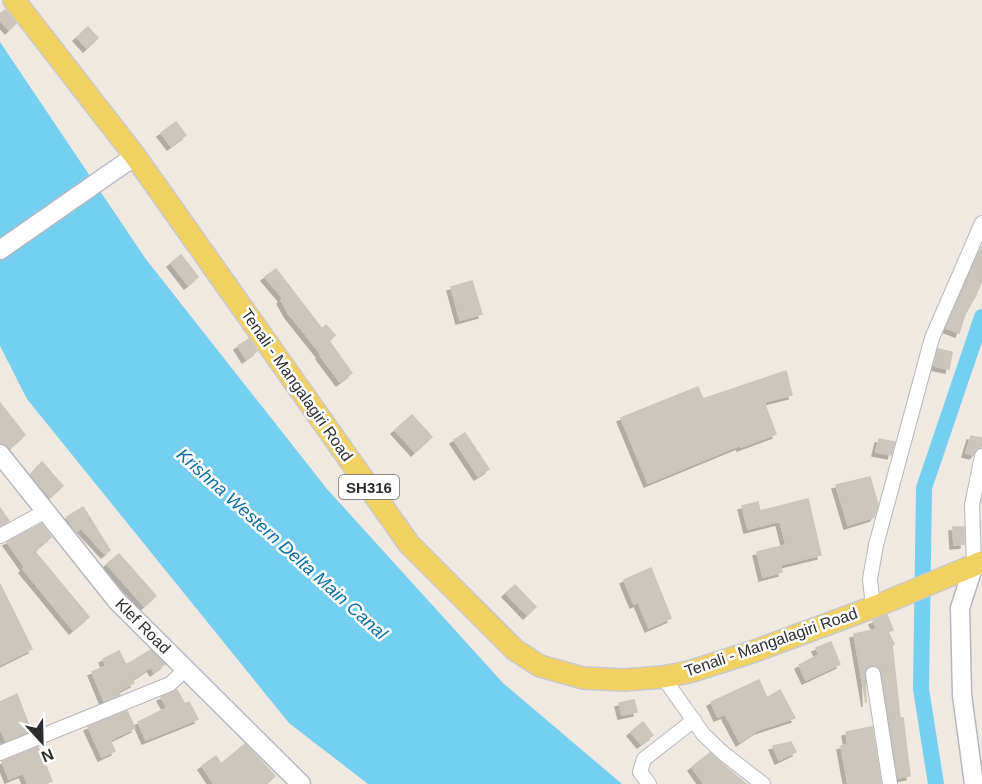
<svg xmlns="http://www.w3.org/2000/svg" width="982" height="784" font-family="Helvetica,sans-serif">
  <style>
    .water { fill: #75cff0 }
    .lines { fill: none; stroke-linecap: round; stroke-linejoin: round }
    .canal { stroke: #75cff0; stroke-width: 16 }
    .building { fill: #cbc7bf; stroke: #cbc5ba; stroke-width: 1.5; filter: url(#shadow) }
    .street-casing { stroke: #b4b7c1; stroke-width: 16 }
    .secondary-casing { stroke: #b4b7c1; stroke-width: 21 }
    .primary-casing { stroke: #c9c9c9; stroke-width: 24 }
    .street { stroke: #fff; stroke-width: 14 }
    .secondary { stroke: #fff; stroke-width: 18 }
    .primary { stroke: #f2d163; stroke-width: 21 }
    .labels { text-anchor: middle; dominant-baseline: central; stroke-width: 5; stroke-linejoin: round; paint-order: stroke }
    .shield { fill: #fff; stroke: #6d6d6d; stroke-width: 1.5 }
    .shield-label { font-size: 15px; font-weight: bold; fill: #2e2e2e }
    .street-label { font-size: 16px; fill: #2e2e2e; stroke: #fff }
    .water-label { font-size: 18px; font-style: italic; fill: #0d6fa3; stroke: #fff }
  </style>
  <defs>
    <filter id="shadow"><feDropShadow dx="-4" dy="4" stdDeviation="0" flood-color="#0004"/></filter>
  </defs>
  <rect width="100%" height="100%" fill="#efe9e1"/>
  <polygon class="water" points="0,42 145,258 327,489 503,683 622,784 368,784 289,723 27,399 0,346"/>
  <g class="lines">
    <polyline class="canal" points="936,784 921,689 924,488 982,317"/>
  </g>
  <g class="building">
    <polygon points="5,10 16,23 9,30 0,20 0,14"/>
    <polygon points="88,27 98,38 87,48 77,37"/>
    <polygon points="176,122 186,135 171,146 161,133"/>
    <polygon points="982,246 982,280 976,295 965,314 959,333 946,328"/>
    <polygon points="181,255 198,277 188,285 171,263"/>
    <polygon points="276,269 322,329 326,325 335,335 329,341 352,373 340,382 320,355 321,354 289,314 281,300 283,298 265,277"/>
    <polygon points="472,281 482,314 460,320 451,287"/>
    <polygon points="249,339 257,351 246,359 238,346"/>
    <polygon points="938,349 952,352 949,369 934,366"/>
    <polygon points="786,371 792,395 764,402 776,434 741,447 740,445 648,483 621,418 698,387 703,399"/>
    <polygon points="0,403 25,435 10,448 0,442"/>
    <polygon points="412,415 432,437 415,452 395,430"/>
    <polygon points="465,433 489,469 478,476 454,440"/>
    <polygon points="971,436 982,438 981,447 973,455 966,453"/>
    <polygon points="879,439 895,442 891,455 876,452"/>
    <polygon points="42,462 63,486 50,497 31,475"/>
    <polygon points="870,477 878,505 874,517 848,525 836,485"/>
    <polygon points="808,499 821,555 780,565 782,572 763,577 757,552 786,545 780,521 748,529 742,506 758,502 760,511"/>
    <polygon points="83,507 110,550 105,554 81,528 76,532 67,517"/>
    <polygon points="0,508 9,521 0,526"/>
    <polygon points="41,524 51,537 36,549 36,553 89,617 73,630 23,569 25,567 7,542"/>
    <polygon points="953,527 964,527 964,544 954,545"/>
    <polygon points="119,554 156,596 144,606 107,564"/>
    <polygon points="651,568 671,618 649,628 638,602 634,604 624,580"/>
    <polygon points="0,584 32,649 0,665"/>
    <polygon points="515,585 536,607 527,615 506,593"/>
    <polygon points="887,615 893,630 888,632 894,644 892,645 900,718 903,718 910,776 898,778 882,672 872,665 865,670 866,703 854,634 877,629 873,621"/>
    <polygon points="831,642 840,664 806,680 799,665 819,655 816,648"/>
    <polygon points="151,650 165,664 154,672 151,667 132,680 134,683 118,691 120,695 104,701 92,672 106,666 103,659 119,651 126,665"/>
    <polygon points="759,680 767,698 780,690 795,718 758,730 740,742 725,714 718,717 711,702"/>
    <polygon points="177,690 185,704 189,702 198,719 146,740 138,722 167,708 161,697"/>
    <polygon points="17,694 31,731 6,741 0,728 0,702"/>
    <polygon points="634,700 637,712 622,715 619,703"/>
    <polygon points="127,711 135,728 110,740 115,751 102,757 88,727"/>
    <polygon points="643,722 653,735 641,744 631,732"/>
    <polygon points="872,727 881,784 848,784 841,746 848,744 846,732"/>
    <polygon points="791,742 796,752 779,760 773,746"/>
    <polygon points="245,744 275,776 266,784 214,784 202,766 216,756 221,764"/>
    <polygon points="38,747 52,781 44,784 28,784 23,773 9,779 2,762"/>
    <polygon points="710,753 726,767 746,784 704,784 692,767"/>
  </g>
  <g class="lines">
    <g class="street-casing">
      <g id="street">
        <polyline points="0,536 46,511"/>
        <polyline points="974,565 972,505 982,456"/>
        <polyline points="873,607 870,579 876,545 932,338 982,223"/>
        <polyline points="873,674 890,784"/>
        <polyline points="663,677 703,734 723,753 763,784"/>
        <polyline points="0,753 170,684 186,669"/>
        <polyline points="649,784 640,772 644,759 694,720"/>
      </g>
    </g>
    <g class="secondary-casing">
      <g id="secondary">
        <polyline points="0,250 135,156"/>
        <polyline points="0,454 117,601 301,784"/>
        <polyline points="974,784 962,695 960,608 974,565"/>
      </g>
    </g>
    <g class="primary-casing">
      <polyline id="primary" points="14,0 135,156 409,544 515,650 540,666 583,678 624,680 663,677 689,672 755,651 879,605 982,562"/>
    </g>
    <use href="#street" class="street"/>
    <use href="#secondary" class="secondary"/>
    <use href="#primary" class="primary"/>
  </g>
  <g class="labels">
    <rect class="shield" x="339" y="475" width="60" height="24" rx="4.5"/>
    <g class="shield-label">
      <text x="369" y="487">SH316</text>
    </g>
    <g class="street-label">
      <text transform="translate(297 385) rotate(55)">Tenali - Mangalagiri Road</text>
      <text transform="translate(143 626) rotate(45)">Klef Road</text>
      <text transform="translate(771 642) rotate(-19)">Tenali - Mangalagiri Road</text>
    </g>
    <g class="water-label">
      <text transform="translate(282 544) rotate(42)">Krishna Western Delta Main Canal</text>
    </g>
  </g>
  <g transform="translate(42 742) rotate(158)" stroke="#ffffff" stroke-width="4.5" paint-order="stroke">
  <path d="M0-4.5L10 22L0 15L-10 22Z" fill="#2e2e2e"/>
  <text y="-9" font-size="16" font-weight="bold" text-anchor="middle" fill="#2e2e2e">N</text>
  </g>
</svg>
